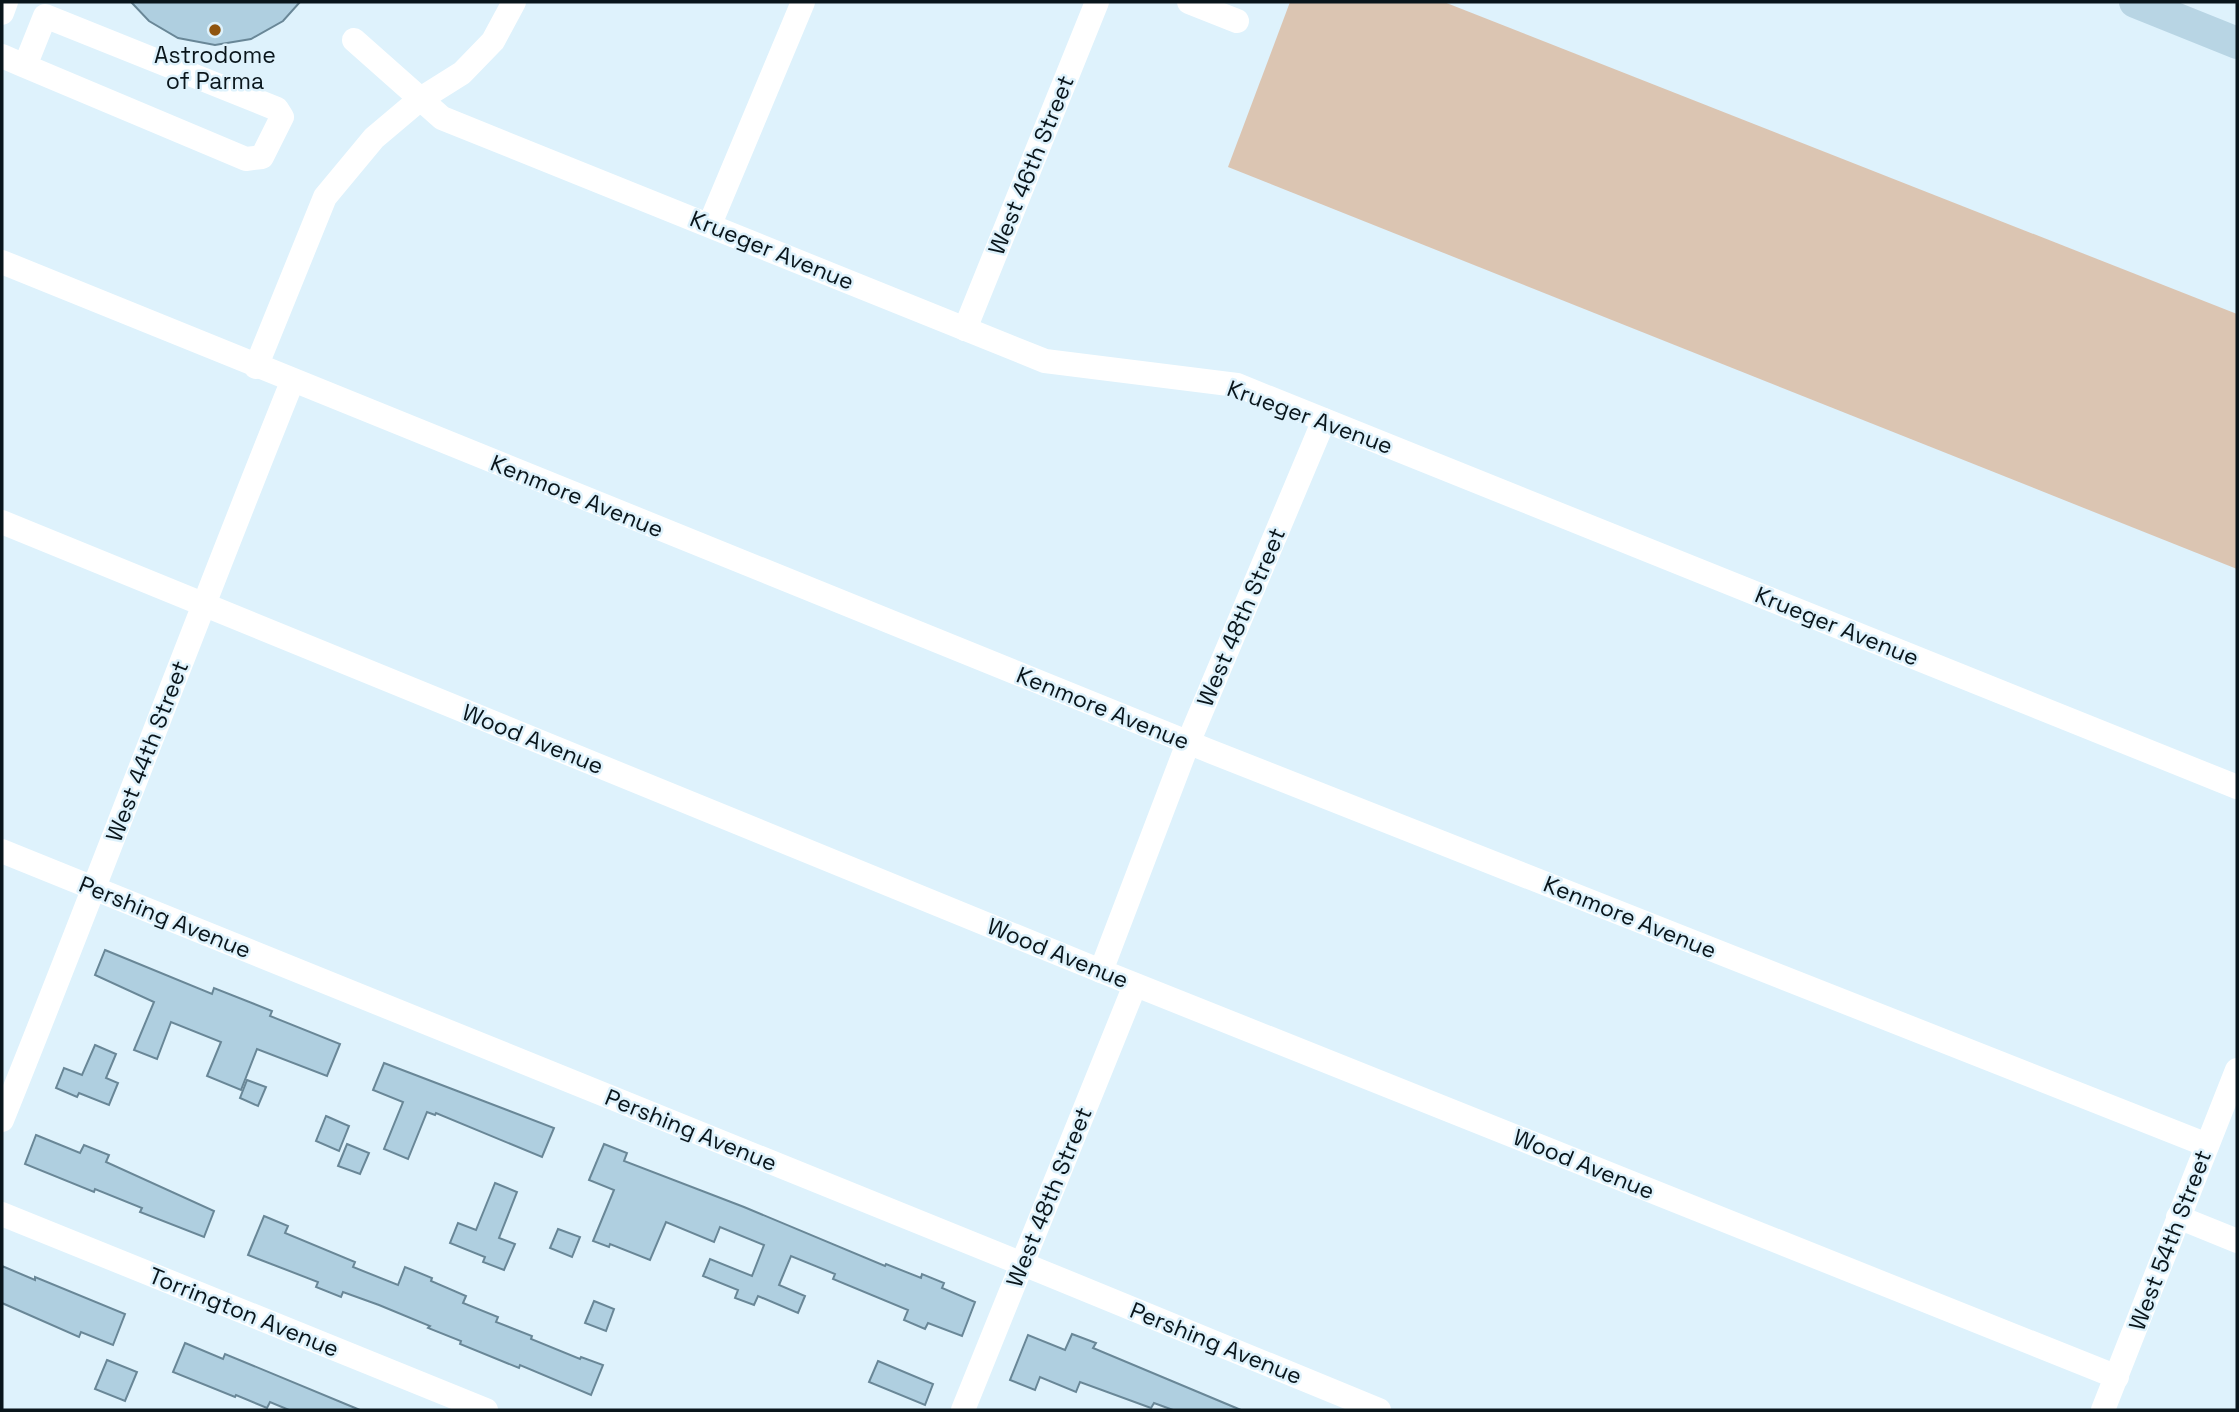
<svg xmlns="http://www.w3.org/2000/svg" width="2239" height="1412" font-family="'Space Grotesk',sans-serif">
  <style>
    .green { fill: #dbc5b2 }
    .building { fill: #afcfe0; stroke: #698797; stroke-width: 2 }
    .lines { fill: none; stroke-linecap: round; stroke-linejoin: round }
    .minor { stroke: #fff; stroke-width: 24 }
    .major { stroke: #b8d5e4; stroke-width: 32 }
    .poi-dot { fill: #8f550f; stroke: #def2fc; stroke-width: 2.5 }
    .labels { text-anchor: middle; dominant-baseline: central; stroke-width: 5; stroke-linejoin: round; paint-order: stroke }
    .poi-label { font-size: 23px; fill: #09151b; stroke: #def2fc }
    .street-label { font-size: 23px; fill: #09151b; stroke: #def2fc }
  </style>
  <rect width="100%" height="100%" fill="#def2fc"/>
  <polygon class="green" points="1290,2 1444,2 2237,314 2237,569 1228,167"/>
  <g class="building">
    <polygon points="131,2 300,2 283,21 251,39 215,45 178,38 149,21"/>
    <polygon points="105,950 212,994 214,988 272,1011 270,1016 340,1044 327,1076 257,1049 241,1090 207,1076 221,1042 171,1022 157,1059 134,1050 154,1002 95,975"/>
    <polygon points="95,1045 116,1054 106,1078 118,1083 109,1105 79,1093 77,1097 56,1088 64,1068 82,1075"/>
    <polygon points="384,1063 554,1128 542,1157 436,1113 435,1115 427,1112 408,1159 384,1149 403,1102 373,1090"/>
    <polygon points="247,1080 266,1087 258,1106 240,1098"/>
    <polygon points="326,1116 349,1126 339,1151 316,1141"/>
    <polygon points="36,1135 80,1153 84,1145 109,1155 106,1162 214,1211 204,1237 140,1212 142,1208 95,1189 94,1192 25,1164"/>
    <polygon points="347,1144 369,1153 360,1174 338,1166"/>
    <polygon points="604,1144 627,1153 624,1161 744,1207 885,1266 886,1264 921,1278 922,1274 944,1283 942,1288 975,1302 962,1336 928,1323 925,1329 904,1320 908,1310 833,1279 835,1274 791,1256 779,1285 805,1296 798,1313 758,1296 754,1305 735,1298 738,1290 703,1276 710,1259 752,1276 764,1245 720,1227 714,1242 666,1222 650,1260 610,1244 609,1247 593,1241 614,1190 589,1180"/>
    <polygon points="495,1183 517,1192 499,1238 515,1244 504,1270 483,1262 485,1257 450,1243 458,1223 476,1230"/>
    <polygon points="264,1216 288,1226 285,1233 355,1262 353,1267 398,1285 405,1267 432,1278 431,1281 466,1296 463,1303 498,1317 496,1322 532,1336 531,1339 580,1359 581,1357 603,1365 591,1395 520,1365 519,1368 460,1344 461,1341 428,1328 430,1326 379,1305 343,1292 341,1297 316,1287 318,1282 248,1255"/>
    <polygon points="558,1229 580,1237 572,1257 550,1248"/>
    <polygon points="2,1266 35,1280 35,1277 125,1314 113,1345 81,1332 79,1337 2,1303"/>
    <polygon points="594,1301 614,1309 606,1331 585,1323"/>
    <polygon points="1072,1334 1096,1343 1093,1348 1241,1410 1173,1410 1154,1403 1151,1408 1080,1382 1076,1392 1040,1377 1035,1390 1010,1380 1028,1335 1065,1350"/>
    <polygon points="185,1343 223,1359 225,1354 360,1410 289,1410 270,1402 267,1408 236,1395 235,1397 173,1372"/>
    <polygon points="107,1360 137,1372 125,1401 95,1389"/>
    <polygon points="878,1361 933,1384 925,1405 869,1382"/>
  </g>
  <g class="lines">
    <g class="minor">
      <polyline points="1189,2 1237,21"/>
      <polyline points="2,13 6,2"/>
      <polyline points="354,40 442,118 1045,361 1237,385 2237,787"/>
      <polyline points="2,56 25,66 45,16 277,109 282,117 262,157 246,159 25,66"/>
      <polyline points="710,224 803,2"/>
      <polyline points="2,262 1207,750 2207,1145"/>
      <polyline points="965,329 1097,2"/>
      <polyline points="256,367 325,197 374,138 419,100 462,73 493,41 514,2"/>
      <polyline points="2,522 1101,971 2117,1377"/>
      <polyline points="2,851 1040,1271 1379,1410"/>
      <polyline points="1101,971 1188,743 1324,420"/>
      <path d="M2 1120C101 875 193 627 292 382"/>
      <polyline points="2,1214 486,1410"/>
      <polyline points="2178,1217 2237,1241"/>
      <polyline points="963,1410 1135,985"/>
      <polyline points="2103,1410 2237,1070"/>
    </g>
    <polyline class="major" points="2135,2 2237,43"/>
  </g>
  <circle class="poi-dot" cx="215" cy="30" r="7"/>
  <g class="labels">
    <g class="poi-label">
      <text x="215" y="55">Astrodome<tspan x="215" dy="26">of Parma</tspan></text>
    </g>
    <g class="street-label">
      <text transform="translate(1031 165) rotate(-68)">West 46th Street</text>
      <text transform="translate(772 250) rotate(22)">Krueger Avenue</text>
      <text transform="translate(1310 417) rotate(20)">Krueger Avenue</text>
      <text transform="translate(577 496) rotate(22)">Kenmore Avenue</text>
      <text transform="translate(1241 617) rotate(-67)">West 48th Street</text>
      <text transform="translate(1837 626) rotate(22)">Krueger Avenue</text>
      <text transform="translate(1103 708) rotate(22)">Kenmore Avenue</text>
      <text transform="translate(533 739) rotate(22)">Wood Avenue</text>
      <text transform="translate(147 751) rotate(-69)">West 44th Street</text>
      <text transform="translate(165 917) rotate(22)">Pershing Avenue</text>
      <text transform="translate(1630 917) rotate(22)">Kenmore Avenue</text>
      <text transform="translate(1058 953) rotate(22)">Wood Avenue</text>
      <text transform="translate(691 1130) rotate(22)">Pershing Avenue</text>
      <text transform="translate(1584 1164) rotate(22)">Wood Avenue</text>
      <text transform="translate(1049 1197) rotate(-68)">West 48th Street</text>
      <text transform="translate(2170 1240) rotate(-69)">West 54th Street</text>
      <text transform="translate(244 1312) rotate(22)">Torrington Avenue</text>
      <text transform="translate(1216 1343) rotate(22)">Pershing Avenue</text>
    </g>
  </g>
  <rect width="2239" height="1412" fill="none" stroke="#09151b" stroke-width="7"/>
</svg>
